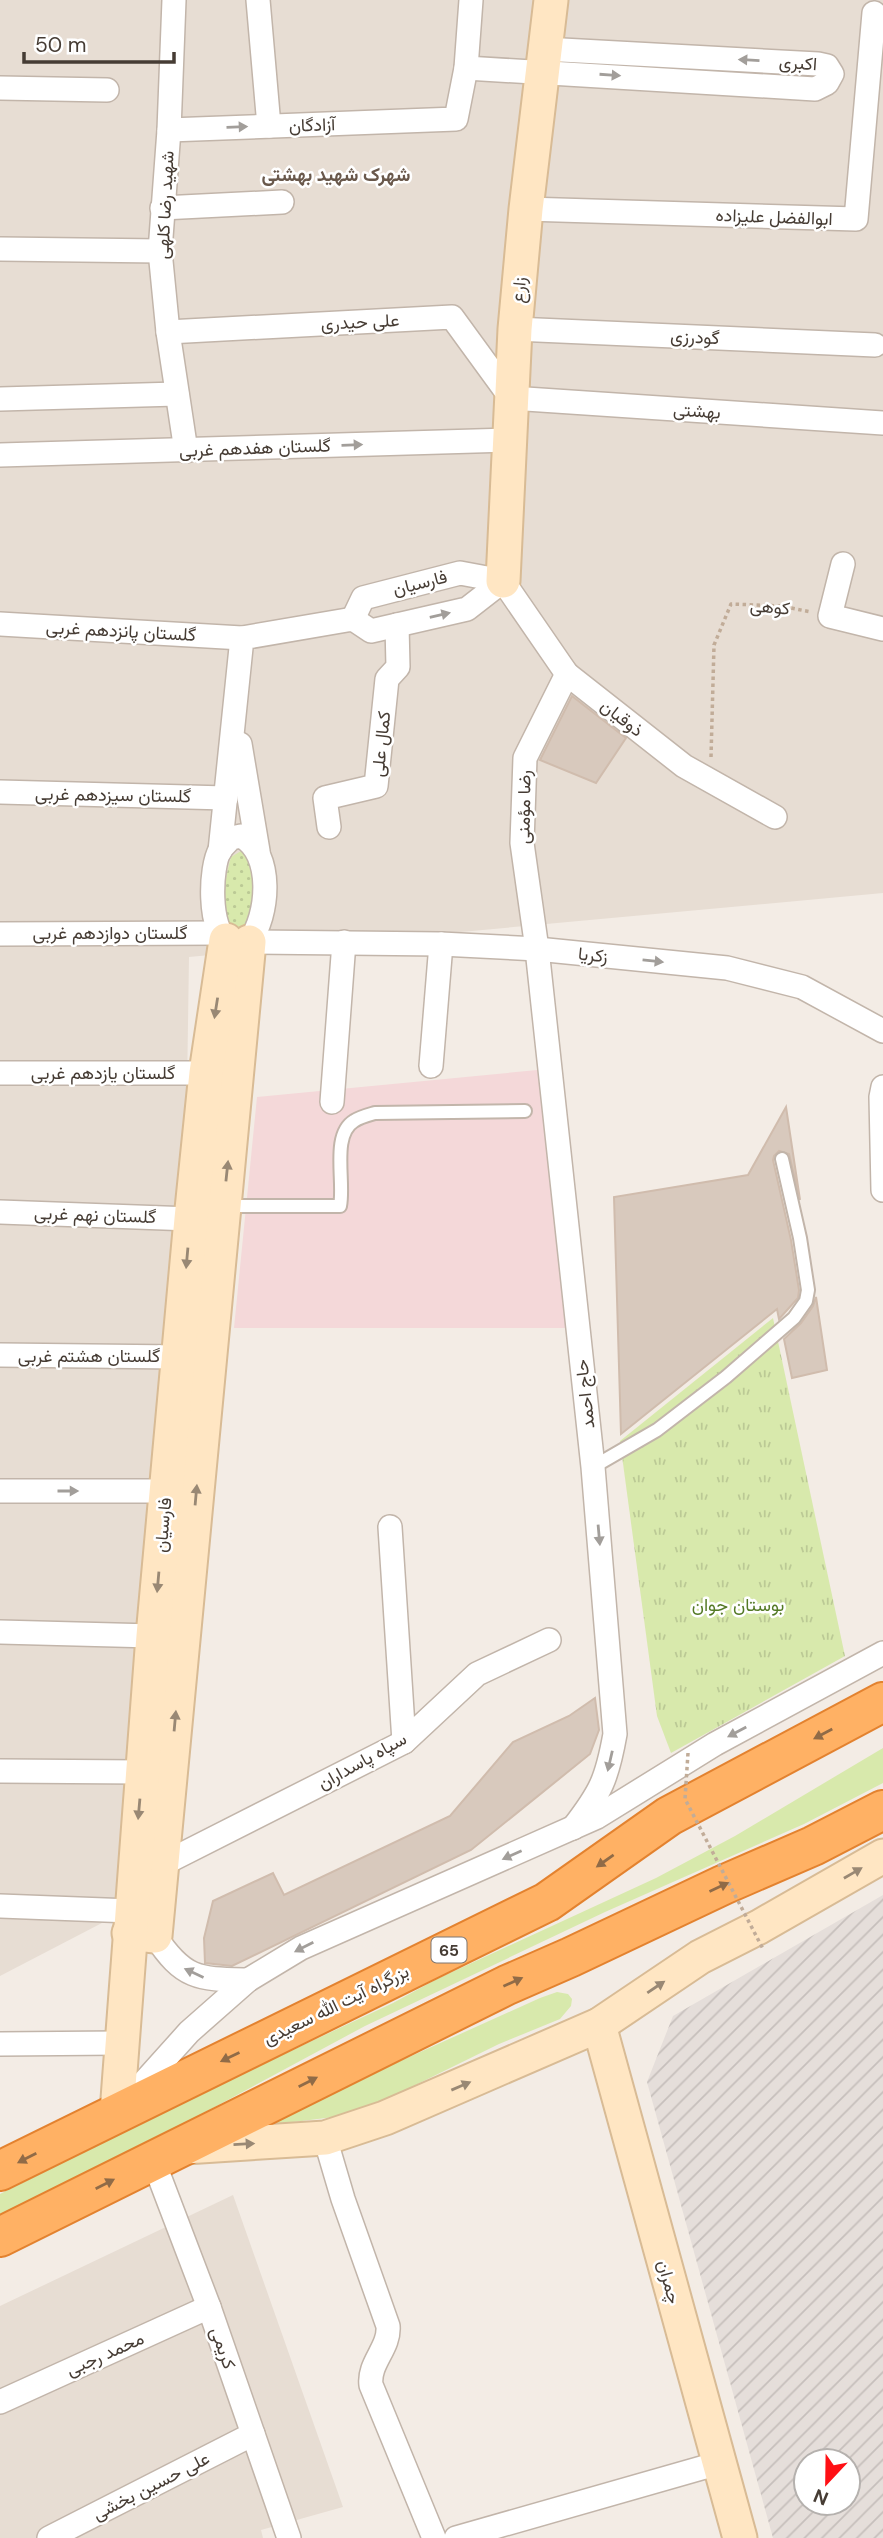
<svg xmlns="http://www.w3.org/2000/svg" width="883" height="2538" font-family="'DM Sans',Vazirmatn,sans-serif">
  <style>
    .residential { fill: #e7ddd3 }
    .industrial { fill: url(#industrial-furrows); fill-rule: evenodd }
    .medical { fill: #f4d8d9 }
    .grass { fill: url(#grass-dots) }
    .park { fill: url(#park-tufts) }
    .garden { fill: #d8e9ac }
    .building { fill: #d8c9bd; stroke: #d0bcad; stroke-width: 2 }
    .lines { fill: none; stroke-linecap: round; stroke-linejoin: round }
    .lane-casing { stroke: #c2b5aa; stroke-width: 16 }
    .street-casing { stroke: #c2b5aa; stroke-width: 26 }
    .secondary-casing { stroke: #d8bb95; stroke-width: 37 }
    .highway-casing { stroke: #e3822f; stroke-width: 42 }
    .path { stroke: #c1ac98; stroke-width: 3.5; stroke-dasharray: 3.5 3.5; stroke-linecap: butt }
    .lane { stroke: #fff; stroke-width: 12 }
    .street { stroke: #fff; stroke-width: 23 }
    .secondary { stroke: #ffe6c3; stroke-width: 33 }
    .highway { stroke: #ffb164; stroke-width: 38 }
    .path-bridge { stroke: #c1ac98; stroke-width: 3.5; stroke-dasharray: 3.5 3.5; stroke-linecap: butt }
    .oneway { fill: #a29e9a }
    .oneway2 { fill: #998874 }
    .oneway3 { fill: #906b47 }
    .labels { text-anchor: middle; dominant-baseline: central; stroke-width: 5; stroke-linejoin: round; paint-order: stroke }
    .shield { fill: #fff; stroke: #7e7671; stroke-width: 2 }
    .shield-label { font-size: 16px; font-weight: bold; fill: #463c34 }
    .street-label { font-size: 18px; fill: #463c34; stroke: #fff }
    .park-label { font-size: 18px; fill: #547a26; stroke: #fff }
    .neighbourhood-label { font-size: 19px; font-weight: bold; fill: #69584b; stroke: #fff }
  </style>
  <defs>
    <pattern id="industrial-furrows" width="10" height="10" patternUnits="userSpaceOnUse" patternTransform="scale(1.75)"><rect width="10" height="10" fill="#e5deda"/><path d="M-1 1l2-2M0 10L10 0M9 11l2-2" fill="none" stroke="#c6bfbc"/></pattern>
    <pattern id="grass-dots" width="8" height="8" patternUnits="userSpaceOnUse" patternTransform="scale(1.75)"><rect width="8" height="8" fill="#d8e9ac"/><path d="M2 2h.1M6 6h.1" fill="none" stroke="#bbc995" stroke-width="1.8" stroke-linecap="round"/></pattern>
    <pattern id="park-tufts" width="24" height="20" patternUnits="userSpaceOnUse" patternTransform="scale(1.75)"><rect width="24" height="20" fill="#d8e9ac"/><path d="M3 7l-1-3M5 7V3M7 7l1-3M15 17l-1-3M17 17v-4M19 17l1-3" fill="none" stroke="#bbc995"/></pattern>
  </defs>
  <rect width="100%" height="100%" fill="#f3ece5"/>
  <g class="residential">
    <polygon points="0,0 883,0 883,893 189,957 175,1885 0,1976"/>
    <polygon points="233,2195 343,2507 261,2530 263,2538 0,2538 0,2306"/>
  </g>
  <path class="industrial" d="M883 1895V2538H773L647 2082 673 2016ZM806 2461H848V2503H806Z"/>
  <polygon class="medical" points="548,1069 578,1328 234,1328 257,1097"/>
  <path class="grass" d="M241 851 249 856C255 884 254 898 247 926L239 928C236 926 232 924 229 922 218 910 227 871 231 857Z"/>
  <polygon class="park" points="773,1318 845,1656 671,1753 657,1716 620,1441"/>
  <g class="garden">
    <polygon points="883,1748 883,1783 804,1824 605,1912 365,2026 92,2173 0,2219 0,2194 186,2100 393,2003 437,1979 656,1878 735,1836"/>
    <polygon points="557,1992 568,1994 572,1999 571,2006 560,2019 499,2044 387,2099 334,2117 277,2124 263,2123 540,1998"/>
  </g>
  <g class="building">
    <polygon points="572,696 626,738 596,783 540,760"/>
    <polygon points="786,1107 800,1200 789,1154 779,1151 774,1156 773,1160 791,1240 799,1290 798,1298 779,1319 777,1309 621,1434 614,1197 748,1175"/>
    <polygon points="816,1297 827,1370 792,1378 784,1339 801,1323 813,1306"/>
    <polygon points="595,1698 599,1730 590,1754 471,1850 232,1966 205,1963 204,1938 213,1901 273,1873 284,1895 450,1816 513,1742 569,1716"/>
  </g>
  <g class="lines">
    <g class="lane-casing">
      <g id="lane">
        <path d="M224 1206H340C345 1182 331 1135 354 1121 360 1117 368 1115 375 1113L525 1111"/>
        <polyline points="593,1467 657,1430 726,1377 794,1318 806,1301 808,1290 800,1238 782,1159"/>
      </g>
    </g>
    <g class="street-casing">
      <g id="street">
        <polyline points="174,0 169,130 160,251 168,332 186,451"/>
        <polyline points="258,0 269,126"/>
        <polyline points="466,68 815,89 827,83 832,74 827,66 818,64 544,49"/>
        <polyline points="0,88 107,90"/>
        <polyline points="169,130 456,119 466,68 471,0"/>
        <polyline points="162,208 282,202"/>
        <polyline points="526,209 856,219 874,13"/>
        <polyline points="0,249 160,251"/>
        <polyline points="515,329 875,345"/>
        <polyline points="168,332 452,317 511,398 883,423"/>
        <polyline points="0,399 177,394"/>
        <polyline points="0,455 509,440"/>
        <polyline points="843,564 830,616 883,629"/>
        <polyline points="503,581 567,674 684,766 775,817"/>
        <polyline points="353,619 363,598 460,573 503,581"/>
        <polyline points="0,624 242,638"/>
        <path d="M567 674 525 758 522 843 537 949 593 1467 615 1734C607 1779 601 1792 573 1828"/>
        <polyline points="240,744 258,851"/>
        <polyline points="0,792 226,798"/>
        <polyline points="329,827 325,798 376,786 387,679 398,667 397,625"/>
        <path d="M241 836C274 853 269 916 249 942 242 943 235 944 228 941 208 930 210 867 220 850 223 846 228 841 231 838Z"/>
        <polyline points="220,851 242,638 353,619 371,631 467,609 503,581"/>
        <polyline points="0,934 221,933"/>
        <polyline points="249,942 441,944 537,949 727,968 802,987 883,1031"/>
        <polyline points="431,1066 441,944"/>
        <polyline points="0,1073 206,1073"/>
        <polyline points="883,1087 881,1097 883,1190"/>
        <polyline points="332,1102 344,942"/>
        <polyline points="0,1212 191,1219"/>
        <polyline points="0,1355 179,1357"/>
        <polyline points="0,1491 166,1491"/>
        <polyline points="390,1527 404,1742"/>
        <polyline points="0,1632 153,1636"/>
        <polyline points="0,1771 142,1772"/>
        <polyline points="161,1865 404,1742 477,1674 549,1640"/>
        <polyline points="0,1906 131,1911"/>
        <path d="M155 1936C184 1980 199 1979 248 1980"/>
        <polyline points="0,2044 120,2043"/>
        <polyline points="128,2100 189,2032 248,1980 301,1948 597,1817 715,1744 883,1653"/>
        <path d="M325 2138 343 2199 388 2326C390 2348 368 2363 371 2385L434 2538"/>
        <polyline points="153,2160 209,2307 289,2538"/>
        <polyline points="0,2402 209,2307"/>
        <polyline points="49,2538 253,2434"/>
        <polyline points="456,2538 719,2463"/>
      </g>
    </g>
    <g class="secondary-casing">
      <g id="secondary">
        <polyline points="503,581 515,329 526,209 551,0"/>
        <polyline points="129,1933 155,1936 249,942"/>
        <polyline points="599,2025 740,2538"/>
        <polyline points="117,2112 153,1636 191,1219 206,1073 226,940"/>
        <polyline points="185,2147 325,2138 385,2118 599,2025 700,1957 759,1927 883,1856"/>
      </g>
    </g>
    <g class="highway-casing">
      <g id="highway">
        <polyline points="0,2171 547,1902 669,1816 883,1702"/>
        <polyline points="0,2237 507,1985 571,1957 723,1885 813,1846 883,1810"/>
      </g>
    </g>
    <polyline class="path" points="711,757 714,645 731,604 781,606 811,612"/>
    <use href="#lane" class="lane"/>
    <use href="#street" class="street"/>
    <use href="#secondary" class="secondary"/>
    <use href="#highway" class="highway"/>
    <polyline class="path-bridge" points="688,1753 685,1799 763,1949"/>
  </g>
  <defs><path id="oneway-solid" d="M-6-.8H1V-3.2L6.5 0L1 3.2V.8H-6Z" transform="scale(1.75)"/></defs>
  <g class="oneway">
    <use href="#oneway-solid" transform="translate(749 60) rotate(-177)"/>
    <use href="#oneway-solid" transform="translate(610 75) rotate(4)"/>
    <use href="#oneway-solid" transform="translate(237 127) rotate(-2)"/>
    <use href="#oneway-solid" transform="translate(352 445) rotate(-2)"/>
    <use href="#oneway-solid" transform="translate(440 615) rotate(-13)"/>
    <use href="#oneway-solid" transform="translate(653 961) rotate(6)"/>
    <use href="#oneway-solid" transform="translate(68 1491)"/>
    <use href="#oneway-solid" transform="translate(599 1535) rotate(85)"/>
    <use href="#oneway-solid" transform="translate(737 1732) rotate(152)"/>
    <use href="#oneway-solid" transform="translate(610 1761) rotate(103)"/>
    <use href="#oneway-solid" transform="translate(512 1855) rotate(156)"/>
    <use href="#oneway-solid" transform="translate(304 1947) rotate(153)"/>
    <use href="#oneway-solid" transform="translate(194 1973) rotate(-155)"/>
  </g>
  <g class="oneway2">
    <use href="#oneway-solid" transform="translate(216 1008) rotate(99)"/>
    <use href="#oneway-solid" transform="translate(227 1171) rotate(-84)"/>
    <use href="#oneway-solid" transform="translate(187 1258) rotate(95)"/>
    <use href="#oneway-solid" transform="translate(196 1495) rotate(-85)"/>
    <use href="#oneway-solid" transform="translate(158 1582) rotate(95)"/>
    <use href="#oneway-solid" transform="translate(175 1721) rotate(-85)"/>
    <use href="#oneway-solid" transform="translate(139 1809) rotate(95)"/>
    <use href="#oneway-solid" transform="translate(853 1873) rotate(-30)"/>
    <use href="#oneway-solid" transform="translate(656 1987) rotate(-34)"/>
    <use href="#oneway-solid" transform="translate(461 2086) rotate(-23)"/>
    <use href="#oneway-solid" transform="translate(244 2144) rotate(-3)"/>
  </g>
  <g class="oneway3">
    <use href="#oneway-solid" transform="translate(823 1734) rotate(152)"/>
    <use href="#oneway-solid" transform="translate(605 1861) rotate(145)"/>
    <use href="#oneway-solid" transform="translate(719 1887) rotate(-25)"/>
    <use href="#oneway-solid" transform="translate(513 1982) rotate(-24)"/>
    <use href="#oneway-solid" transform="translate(230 2057) rotate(154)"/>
    <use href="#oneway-solid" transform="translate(308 2082) rotate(-27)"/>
    <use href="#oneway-solid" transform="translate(27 2158) rotate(153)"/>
    <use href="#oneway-solid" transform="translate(105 2184) rotate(-27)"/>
  </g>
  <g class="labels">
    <rect class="shield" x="431.5" y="1937.5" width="35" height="25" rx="5"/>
    <g class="shield-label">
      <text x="449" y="1950">65</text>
    </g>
    <g class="street-label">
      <text transform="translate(798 63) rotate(4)">اکبری</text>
      <text transform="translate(312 125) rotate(-2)">آزادگان</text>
      <text transform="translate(165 205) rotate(-87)">شهید رضا کلهی</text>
      <text transform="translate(774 217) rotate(2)">ابوالفضل علیزاده</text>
      <text transform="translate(519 290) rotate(-85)">زارع</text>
      <text transform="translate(360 322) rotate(-3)">علی حیدری</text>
      <text transform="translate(695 337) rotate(3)">گودرزی</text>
      <text transform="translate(697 411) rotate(4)">بهشتی</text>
      <text transform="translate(255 448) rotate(-2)">گلستان هفدهم غربی</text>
      <text transform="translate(420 583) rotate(-14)">فارسیان</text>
      <text transform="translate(770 607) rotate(5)">کوهی</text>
      <text transform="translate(121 631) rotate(3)">گلستان پانزدهم غربی</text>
      <text transform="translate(622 718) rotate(38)">ذوقیان</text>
      <text transform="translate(381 744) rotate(-84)">کمال علی</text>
      <text transform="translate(113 795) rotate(1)">گلستان سیزدهم غربی</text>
      <text transform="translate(524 807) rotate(-89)">رضا مؤمنی</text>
      <text x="110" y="933">گلستان دوازدهم غربی</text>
      <text transform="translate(593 955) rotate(6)">زکریا</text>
      <text x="103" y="1073">گلستان یازدهم غربی</text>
      <text transform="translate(95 1215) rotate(2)">گلستان نهم غربی</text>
      <text x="89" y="1356">گلستان هشتم غربی</text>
      <text transform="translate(585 1394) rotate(-96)">حاج احمد</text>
      <text transform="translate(163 1525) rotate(-85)">فارسیان</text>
      <text transform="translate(362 1761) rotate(-29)">سپاه پاسداران</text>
      <text transform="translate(336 2005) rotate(-26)">بزرگراه آیت الله سعیدی</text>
      <text transform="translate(669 2282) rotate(75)">چمران</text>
      <text transform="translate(223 2348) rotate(71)">کریمی</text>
      <text transform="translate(105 2354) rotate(-24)">محمد رجبی</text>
      <text transform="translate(151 2486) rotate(-27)">علی حسین بخشی</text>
    </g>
    <g class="park-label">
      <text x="738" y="1605">بوستان جوان</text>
    </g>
    <g class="neighbourhood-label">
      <text x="336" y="174">شهرک شهید بهشتی</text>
    </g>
  </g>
  <g transform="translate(827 2482) rotate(202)"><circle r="33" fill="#ffffff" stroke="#b5b1ae" stroke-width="2"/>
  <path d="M0-5L12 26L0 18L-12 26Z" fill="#ff1015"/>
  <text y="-10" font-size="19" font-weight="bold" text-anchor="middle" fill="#463c34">N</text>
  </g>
  <path d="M24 52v10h150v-10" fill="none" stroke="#463c34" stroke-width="3.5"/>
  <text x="35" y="52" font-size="21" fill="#463c34" stroke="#ffffff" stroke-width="5" paint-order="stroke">50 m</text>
</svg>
